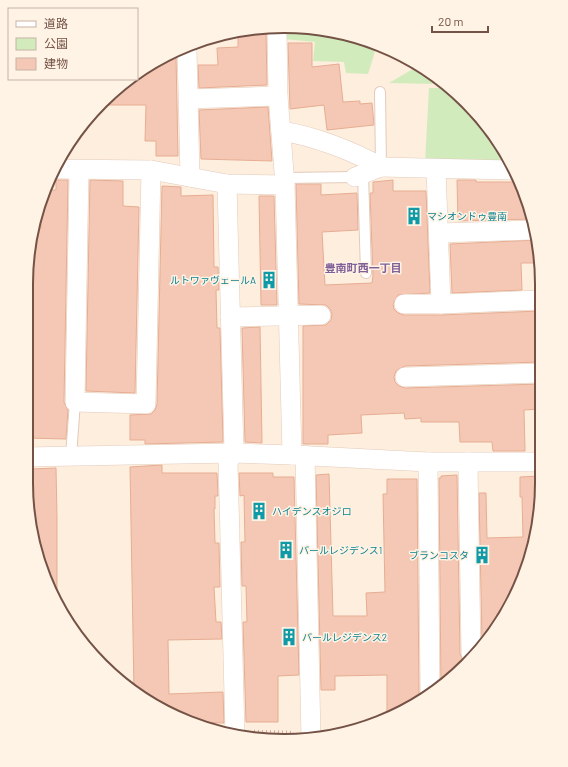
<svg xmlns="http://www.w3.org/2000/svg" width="568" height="767" font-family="Barlow,'Noto Sans JP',sans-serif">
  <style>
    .green { fill: #d2ebbc }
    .building { fill: #f4c8b4; stroke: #e7ad93 }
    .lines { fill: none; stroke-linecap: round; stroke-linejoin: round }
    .lane-casing { stroke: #e3cbbc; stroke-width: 12 }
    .street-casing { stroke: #e3cbbc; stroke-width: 20 }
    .path { stroke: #d8ac98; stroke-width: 2.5; stroke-dasharray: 1 3; stroke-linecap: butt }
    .lane { stroke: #fff; stroke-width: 10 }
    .street { stroke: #fff; stroke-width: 19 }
    .labels { text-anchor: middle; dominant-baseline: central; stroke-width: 3; stroke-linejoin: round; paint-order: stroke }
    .culture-label { font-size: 10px; fill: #0d838f; stroke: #fff3e5; text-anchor: start }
    .neighbourhood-label { font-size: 11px; font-weight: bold; fill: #816098; stroke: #fff3e5 }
    .rim { fill: none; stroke: #745245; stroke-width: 2 }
  </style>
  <rect width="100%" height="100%" fill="#fdeedd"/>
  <g class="green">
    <polygon points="317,28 376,48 368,74 346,73 344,62 313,61 315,42 284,39 285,30"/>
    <polygon points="419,66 440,84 389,83 418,66"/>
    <polygon points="429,88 444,88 489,127 511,166 425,163"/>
  </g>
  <g class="building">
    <polygon points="257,32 266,32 267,85 199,88 198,65 218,65 217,48 238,47 238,33"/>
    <polygon points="288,43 312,43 312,67 339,64 343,102 360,101 360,104 372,103 374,125 327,130 324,105 290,109"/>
    <polygon points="176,55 178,156 156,156 156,141 145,141 146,105 103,105 127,79 137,79 137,74"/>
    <polygon points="268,107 272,161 201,159 199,110"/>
    <polygon points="56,180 68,180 64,402 68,410 66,439 26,438 27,267 33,228 41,228 41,204 47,190 56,190"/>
    <polygon points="90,180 123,181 123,206 139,207 135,393 86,391"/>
    <polygon points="393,180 393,191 426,191 430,293 398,295 393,304 394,309 398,313 404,315 441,315 540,311 541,362 405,366 396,371 394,377 395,382 399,386 405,388 541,384 541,409 524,410 525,451 493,451 492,442 460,442 459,422 421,422 421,418 405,419 404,413 361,415 362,433 328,435 328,444 303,444 303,326 326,325 331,320 332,314 330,309 326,305 299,304 296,184 321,184 321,195 357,193 358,230 322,232 325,285 372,283 373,275 370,193 373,193 373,182"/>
    <polygon points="457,180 476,180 476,182 521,182 531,219 458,221"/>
    <polygon points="162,186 181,187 181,196 213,195 214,267 218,267 219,290 216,290 217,328 220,328 223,442 145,444 145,440 130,440 130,415 151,414 155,410 157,404"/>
    <polygon points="259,196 274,196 277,305 261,305"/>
    <polygon points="537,240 540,259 534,260 534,263 521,263 522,290 452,293 450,244"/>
    <polygon points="260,327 262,443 245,442 242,328"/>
    <polygon points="162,465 162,473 217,473 218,496 215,496 215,509 214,509 215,543 219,543 220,587 214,587 216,622 221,622 222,639 168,640 169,694 223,692 224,723 194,722 170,714 134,691 130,467"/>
    <polygon points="56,468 57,518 57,599 35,550 31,469"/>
    <polygon points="239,473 273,473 273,477 294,477 299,675 278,676 278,722 246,722 243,622 247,622 246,586 242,586 241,542 245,542 244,495 240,496"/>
    <polygon points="329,474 333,616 367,616 366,593 385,592 383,494 387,494 387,479 417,479 419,694 421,700 387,719 387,675 335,676 335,690 321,690 316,475"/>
    <polygon points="457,475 460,654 464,662 441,688 439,478 441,478 441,476"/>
    <polygon points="541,476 541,500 528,566 508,612 482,641 479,493 486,493 487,538 523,537 522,497 520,497 520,477"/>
  </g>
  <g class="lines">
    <g class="lane-casing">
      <g id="lane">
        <polyline points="380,92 381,167"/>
        <polyline points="363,174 366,273"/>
        <polyline points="285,178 355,177"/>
        <polyline points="71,456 75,402"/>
      </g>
    </g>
    <g class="street-casing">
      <g id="street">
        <polyline points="277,31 278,96 285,185 292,455"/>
        <polyline points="187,50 190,177"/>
        <polyline points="189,99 278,96"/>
        <path d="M281 131C314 136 353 151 381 167L355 177"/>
        <polyline points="381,167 512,170"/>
        <polyline points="57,169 151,170 227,184 285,185"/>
        <polyline points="436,169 441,304 540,300"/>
        <polyline points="79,170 75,402 146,404 151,170"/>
        <polyline points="227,184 234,453 228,462 235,734"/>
        <polyline points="439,233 534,230"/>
        <polyline points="404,304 441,304"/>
        <polyline points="230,317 321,315"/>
        <polyline points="405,377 541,373"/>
        <polyline points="305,455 311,739"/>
        <polyline points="26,457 234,453 292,455 428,462 541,462"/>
        <polyline points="428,462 430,694"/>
        <polyline points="468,462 471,654"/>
      </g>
    </g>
    <g class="path">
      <polyline points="254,731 293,732"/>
      <polyline points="330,733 337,733"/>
    </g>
    <use href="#lane" class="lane"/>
    <use href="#street" class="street"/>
  </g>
  <defs>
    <g id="building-bare" transform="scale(1.38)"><path d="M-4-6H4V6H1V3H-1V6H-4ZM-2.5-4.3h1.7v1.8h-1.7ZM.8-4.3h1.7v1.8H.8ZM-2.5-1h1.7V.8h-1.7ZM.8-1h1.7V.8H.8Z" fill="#0f9aa8" stroke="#fff3e5" stroke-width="2.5" paint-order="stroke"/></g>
  </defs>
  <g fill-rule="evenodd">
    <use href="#building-bare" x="414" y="216"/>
    <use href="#building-bare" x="269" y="280"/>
    <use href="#building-bare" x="259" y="511"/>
    <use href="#building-bare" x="286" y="550"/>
    <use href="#building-bare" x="482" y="555"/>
    <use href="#building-bare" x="289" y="637"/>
  </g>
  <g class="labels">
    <g class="culture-label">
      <text x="427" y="216">マシオンドゥ豊南</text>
      <text x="256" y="280" text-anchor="end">ルトワァヴェールA</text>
      <text x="272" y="511">ハイデンスオジロ</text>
      <text x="299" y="550">パールレジデンス1</text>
      <text x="469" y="555" text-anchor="end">ブランコスタ</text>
      <text x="302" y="637">パールレジデンス2</text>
    </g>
    <g class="neighbourhood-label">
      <text x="363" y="267">豊南町西一丁目</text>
    </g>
  </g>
  <path d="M0 0H568V767H0ZM284 33H284A251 251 0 0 1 535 284V483A251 251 0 0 1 284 734H284A251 251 0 0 1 33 483V284A251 251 0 0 1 284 33Z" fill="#fff3e5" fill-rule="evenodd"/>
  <path class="rim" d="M284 33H284A251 251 0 0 1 535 284V483A251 251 0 0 1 284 734H284A251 251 0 0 1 33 483V284A251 251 0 0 1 284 33Z"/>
  <rect x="8" y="8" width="130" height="72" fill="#fff3e5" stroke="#c7b3a5"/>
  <rect x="16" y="21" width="20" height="6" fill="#ffffff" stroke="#c7b3a5"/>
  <text x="44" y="28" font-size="12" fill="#745245">道路</text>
  <rect x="16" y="38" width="20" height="12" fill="#d2ebbc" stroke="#c7b3a5"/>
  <text x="44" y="48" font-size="12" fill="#745245">公園</text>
  <rect x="16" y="58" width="20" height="12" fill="#f4c8b4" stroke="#c7b3a5"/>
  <text x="44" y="68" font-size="12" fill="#745245">建物</text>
  <path d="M432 26v6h56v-6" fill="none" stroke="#745245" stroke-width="2"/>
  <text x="438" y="26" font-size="12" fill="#745245" stroke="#fff3e5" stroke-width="3" paint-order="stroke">20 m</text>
</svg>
